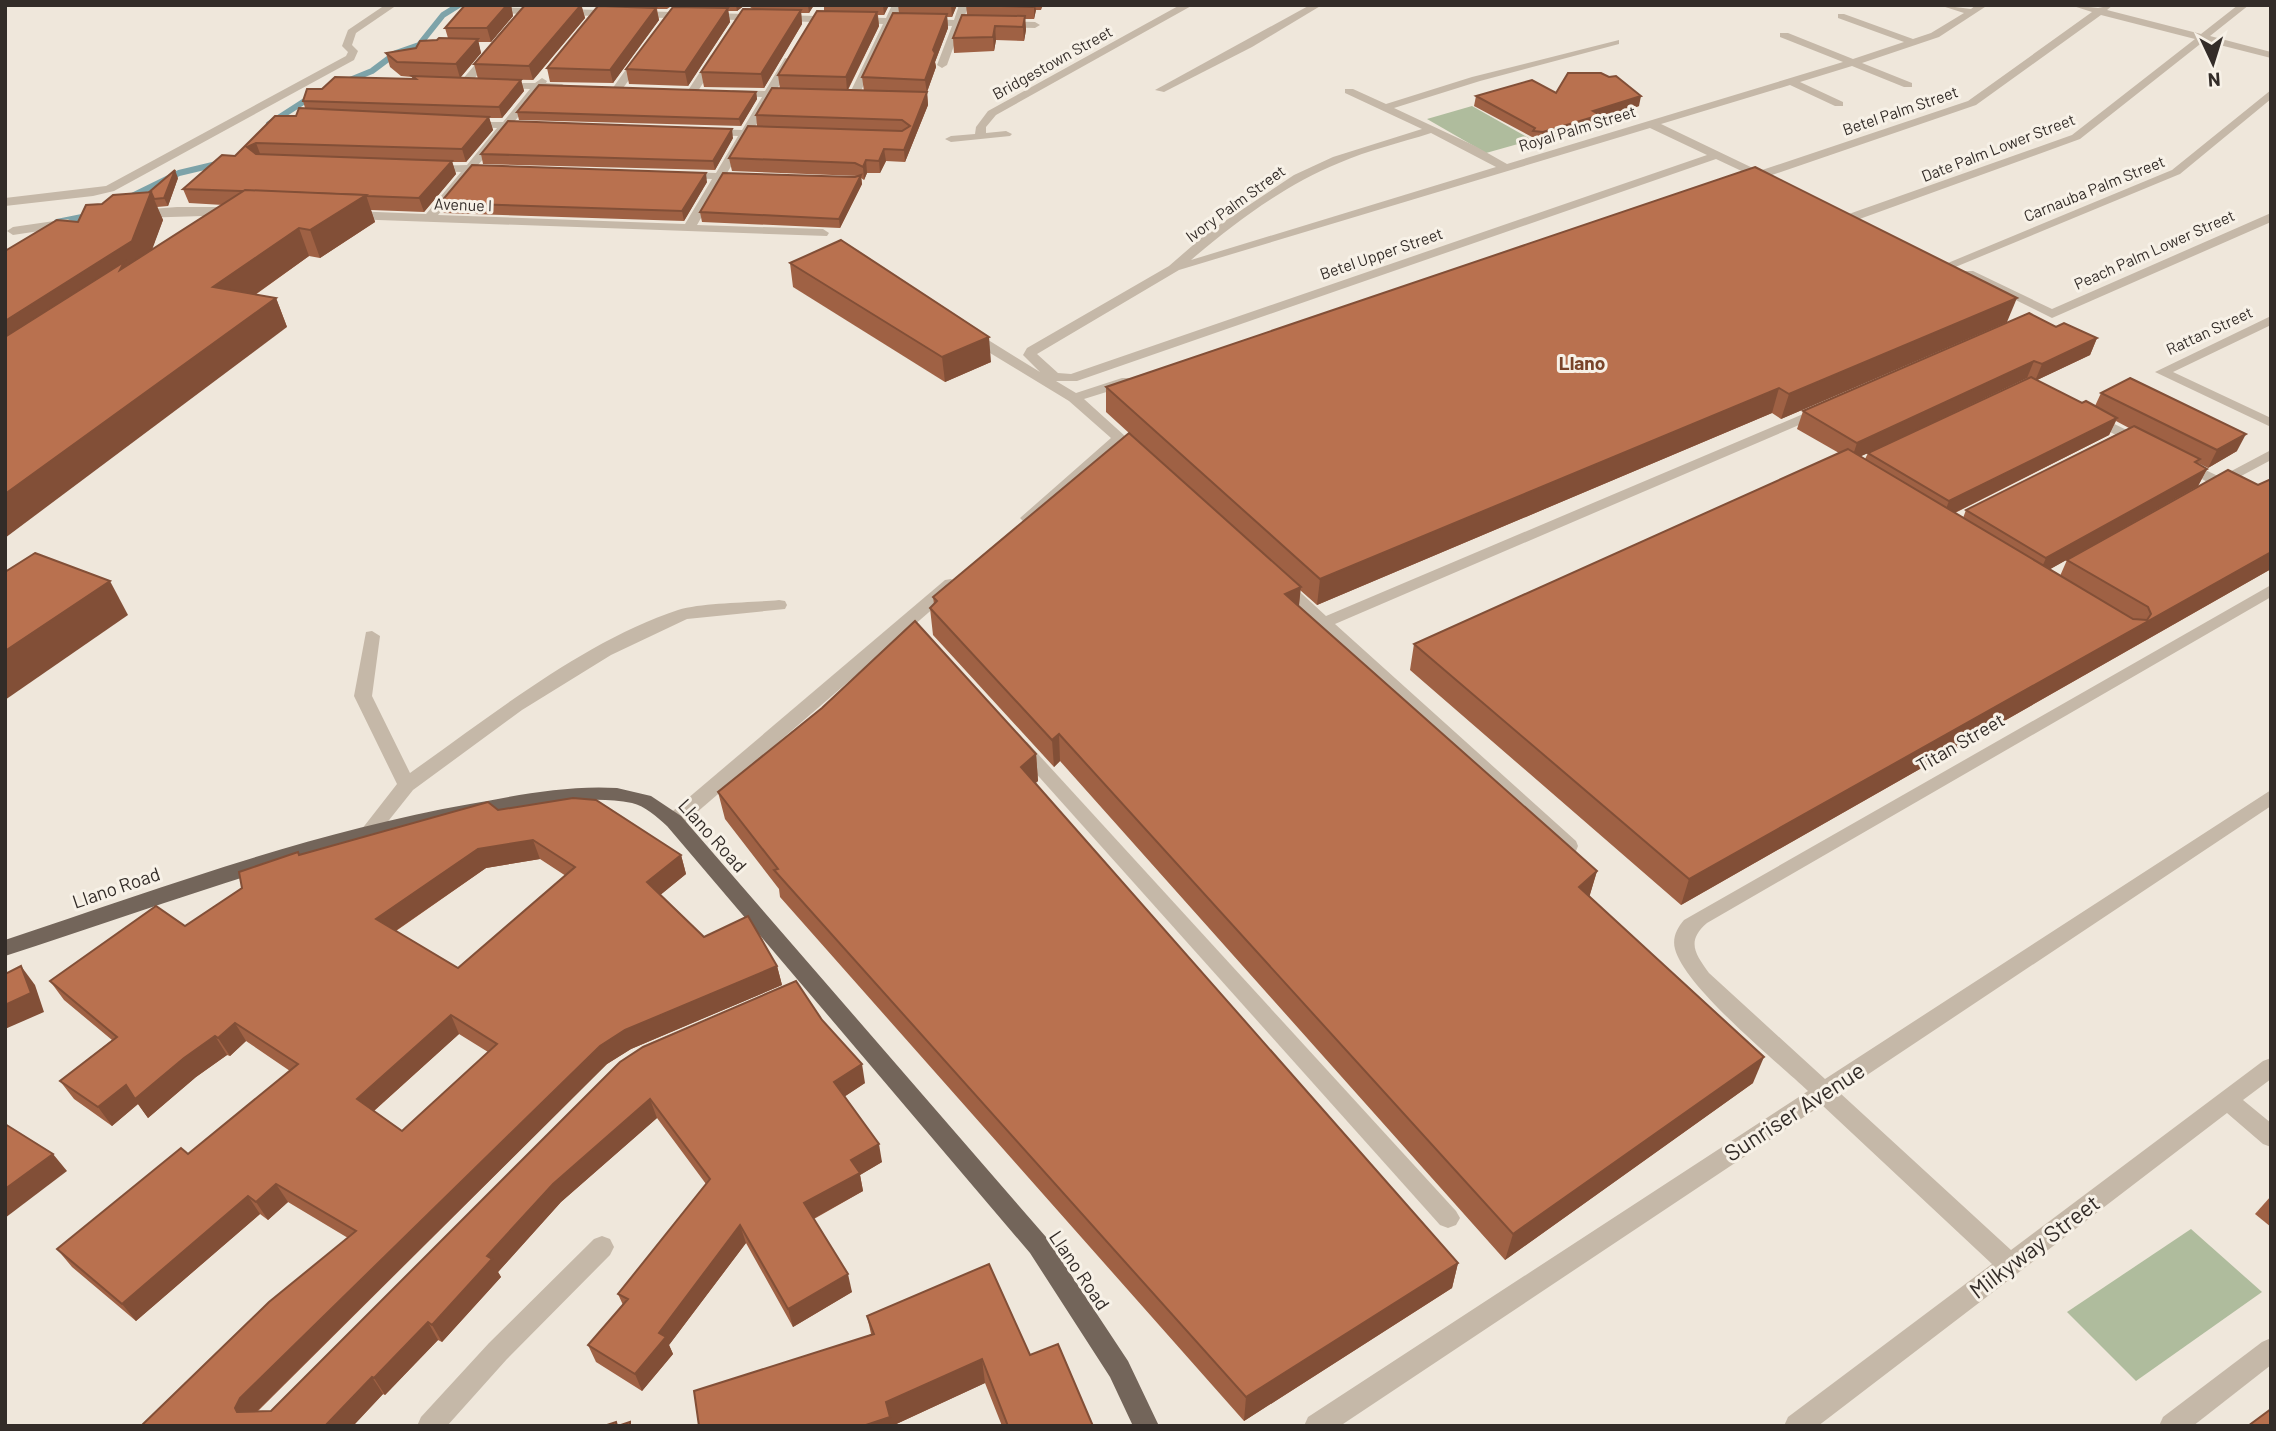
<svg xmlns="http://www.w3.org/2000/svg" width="2276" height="1431" font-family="Barlow,sans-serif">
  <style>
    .green { fill: #afbc9d }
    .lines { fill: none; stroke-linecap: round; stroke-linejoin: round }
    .stream { stroke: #7da3a9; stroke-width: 6 }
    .minor { fill: #c5b8a8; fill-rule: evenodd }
    .major { fill: #73655a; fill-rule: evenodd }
    .wall { fill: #9f6144; fill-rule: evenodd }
    .shaded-wall { fill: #824f37 }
    .building { fill: #b9714f; stroke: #824f37; stroke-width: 2; fill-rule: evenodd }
    .labels { text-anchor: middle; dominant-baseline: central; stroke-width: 6; stroke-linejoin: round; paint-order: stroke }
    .far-street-label { font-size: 16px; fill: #332c28; stroke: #f7f1e7 }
    .far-quarter-label { font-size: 19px; font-weight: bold; fill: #794329; stroke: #f7f1e7 }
    .street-label { font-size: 19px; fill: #332c28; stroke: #f7f1e7 }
    .near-street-label { font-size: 23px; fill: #332c28; stroke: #f7f1e7 }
  </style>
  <rect width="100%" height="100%" fill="#efe7db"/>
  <g class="green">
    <polygon points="1472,106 1532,140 1486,153 1427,119"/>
    <polygon points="2191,1229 2262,1292 2136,1381 2067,1312"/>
  </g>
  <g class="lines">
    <g class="stream">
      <polyline points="345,82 372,71 396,53 419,45 443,15 459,5"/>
      <polyline points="269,124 314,95"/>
      <polyline points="126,199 179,173 221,163"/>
      <polyline points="57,222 92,215"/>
    </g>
    <g class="minor">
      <polygon points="385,5 397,5 356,33 352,45 358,51 354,60 114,191 93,196 5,206 5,198 106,186 346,56 348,52 342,46 348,30"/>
      <polygon points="892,5 902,5 896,18 954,20 959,5 969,5 963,20 1035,22 1040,25 1035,28 961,26 947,65 942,68 937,65 952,26 893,24 858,97 853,100 848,97 883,24 490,13 485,10 490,7 886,18"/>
      <polygon points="1180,5 1193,5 996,115 986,127 986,133 1006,131 1012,134 1010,136 951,142 945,139 951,136 975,134 976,127 988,111"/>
      <polygon points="1310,5 1322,5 1252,47 1164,92 1155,90"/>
      <path d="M1939 5 1971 9 1976 5H1988L1939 37 1862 63 1912 83V87H1904L1852 66 1800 82 1843 102V106H1835L1790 85 1661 124 1759 171 1968 101 2092 12 2070 5 2098 8 2113 5 2107 10 2201 34 2238 5H2249L2210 36 2271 52V58L2204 41 2080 139 1854 221H1846V215L2072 135 2195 39 2101 15 1976 105 1769 176 1775 180 1773 182H1765L1716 159 1077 381H1056L1076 393 1122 378H1132V384L1084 399 1146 455 1144 458H1134L1120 446 1033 521H1023L1020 518 1111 438 1069 401 967 339V333H977L1040 372 1023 355 1027 348 1169 266 1207 233 1294 175 1333 157 1422 129 1345 93V89H1353L1386 104 1472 77 1619 40V44L1480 81 1394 108 1475 146 1507 164 1843 62 1780 37V33H1788L1853 59 1904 42 1838 18V14H1844L1913 39 1931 33 1964 13ZM1650 128 1707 155 1071 374 1058 373 1037 354 1179 270ZM1431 133 1496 167 1191 260C1235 222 1285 185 1339 163 1368 150 1400 143 1431 133Z"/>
      <polygon points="487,51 496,53 468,86 460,86 460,82"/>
      <polygon points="637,54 646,56 621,91 613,91 612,89"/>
      <polygon points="711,55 720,57 696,94 688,94 687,92"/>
      <polygon points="785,58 794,60 776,91 794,95 789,98 772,98 753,130 767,131 773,134 767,137 749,137 727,173 744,174 750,177 744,180 723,180 697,225 823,229 829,233 827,236 351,219 345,215 351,211 426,214 461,172 433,171 429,170 429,166 467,165 497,128 469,127 465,126 465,122 503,122 530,89 499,88 494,85 495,83 535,83 542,78 547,81 546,83 562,84 567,87 562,90 541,89 514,122 533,124 533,128 509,129 478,165 496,167 496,171 473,172 438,215 685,224 712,179 685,178 679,175 685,172 716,173 738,136 711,135 706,132 711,129 742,130 762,97 733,96 728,93 733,90 765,91"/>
      <polygon points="2271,90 2271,99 2180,174 1953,268 1945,268 1943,265 2172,170"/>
      <polygon points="177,207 236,207 242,211 236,215 138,218 132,214 138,210"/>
      <polygon points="2271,213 2271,222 2052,318 1963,274 1965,271 1973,271 2052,309"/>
      <polygon points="68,219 74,223 72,226 13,235 7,231 13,227"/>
      <polygon points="2271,316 2271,325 2173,372 2271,418 2271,427 2155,372"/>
      <polygon points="1822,406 1829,410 1827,413 1335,624 1576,841 1578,846 1576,851 1562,851 1274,585 1276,581 1288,581 1326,616"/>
      <polygon points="2092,413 2147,440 2149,443 2147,446 2137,446 2087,420 2085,417"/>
      <polygon points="2271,450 2271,460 2215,490 2210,489 2209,483 2175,464 2177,461 2187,461 2220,477"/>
      <polygon points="951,579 959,584 957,588 681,826 667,826 665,821 667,816 945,580"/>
      <path d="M2271 585V597L1707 923C1686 941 1695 954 1709 973L1825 1079 2271 790V806L1840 1093 2011 1250 2263 1061 2271 1058V1079L2243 1100 2271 1123V1147L2263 1144 2227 1113 1818 1426H1784L1788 1417 1992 1264 1822 1105 1340 1426H1304L1308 1417 1808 1091C1776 1061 1685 987 1675 949 1672 938 1677 928 1684 920Z"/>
      <path d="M779 600 785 601 787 605 785 609 687 619 611 655 522 710 413 790 374 839H360L358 834 397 784 354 696 366 632 372 631 380 636 372 696 410 773C489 717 586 640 678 610 704 602 751 603 779 600Z"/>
      <polygon points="1021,740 1027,742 1456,1211 1460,1218 1456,1225 1448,1228 1440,1225 1015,750 1012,746 1015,742"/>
      <polygon points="602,1236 610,1239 614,1247 610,1255 507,1359 447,1426 417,1426 421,1417 489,1343 594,1239"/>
      <polygon points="2271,1338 2271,1365 2193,1426 2159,1426 2163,1417 2262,1342"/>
    </g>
    <path class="major" d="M617 788 651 796 681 816 1046 1237 1128 1361 1159 1426H1133L1110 1377 1030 1253 667 826C657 817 645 806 632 803 586 794 535 806 489 814 322 844 166 904 5 956V940C158 889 311 832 470 804 518 795 568 785 617 788Z"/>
  </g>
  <g class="wall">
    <polygon points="465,5 523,5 511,5 513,16 491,42 478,42 481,53 460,78 521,80 524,91 502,118 489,118 493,130 466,162 452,162 456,174 424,212 371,210 375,222 320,258 309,256 255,295 276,298 287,327 78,222 102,204 148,193 178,178 168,206 157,207 163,220 151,251 223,205 189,203 183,189 296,116 305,108 303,101 322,89 413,79 412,77 401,76 390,67 386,53 416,48 437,40 448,38 445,28"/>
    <polygon points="525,5 598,5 594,7 582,7 585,18 533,80 478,79 474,64"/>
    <polygon points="606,5 673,5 667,9 657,9 659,20 613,83 550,82 547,68 607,6"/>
    <polygon points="679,5 745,5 737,11 728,11 730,22 688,86 629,84 626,69 681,7"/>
    <polygon points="747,5 814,5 809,13 801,13 802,24 764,88 704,87 701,72 753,9"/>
    <polygon points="824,5 889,5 884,15 878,15 879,26 848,90 864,91 862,77 899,13 898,5 957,5 952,17 947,17 948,28 935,62 936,67 927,92 928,105 905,162 886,161 880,173 867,173 864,180 861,178 862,184 840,228 702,222 700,212 858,176 732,171 729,158 757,126 756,115 780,89 778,75 824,11"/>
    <polygon points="966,5 1043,5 1041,10 1036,10 1034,19 1025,19 1026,30 1024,41 996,40 994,51 954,53 953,38 967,15"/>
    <polygon points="756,92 757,99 741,126 519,120 517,112"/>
    <polygon points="1556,93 1639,106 1600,119 1598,125 1541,142 1532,141 1532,137 1474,106 1476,96"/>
    <polygon points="733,138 715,170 483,164 481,154"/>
    <polygon points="707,182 684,221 443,213 440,203"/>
    <polygon points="790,263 991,362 945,382 793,287"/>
    <polygon points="2007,322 1781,419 1772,413 1317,605 1300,590 1299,606 1597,871 1589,897 1753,1083 1505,1260 1060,761 1054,767 933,635 930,608 934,604 933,597 1129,433 1106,412 1106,387"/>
    <path d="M2056 327 2097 338 2090 355 2037 380 2082 403 2095 406 2101 393 2237 451 2208 468 2198 463V464L2207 469 2198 486 2050 569 2060 576 2067 560 2271 569 1681 905 1410 670 1414 644 1839 453 1797 429 1803 411ZM2027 378H2028L1891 442ZM2116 421 2129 428 1966 510 1963 518 1955 513 2109 435ZM1868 453 1865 459 1860 456Z"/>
    <polygon points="1036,754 1038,781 1035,783 1458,1263 1452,1288 1244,1421 780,897 779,889 725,819 718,792"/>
    <path d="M498 810 681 855 686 874 660 895 704 937 777 966 782 985 631 1049 607 1064 257 1412 271 1411 620 1062 865 1083 845 1096 882 1162 860 1175 863 1191 814 1219 852 1292 793 1327 746 1243 669 1345 673 1354 642 1391 596 1362 588 1345 623 1305 618 1294 706 1184 657 1118 561 1202 498 1272 501 1277 442 1342 438 1340 385 1395 383 1394 353 1426H141L348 1238 288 1202 268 1220 260 1214 136 1321 72 1267 57 1249 188 1154 290 1071 246 1041 230 1056 227 1055 196 1077 148 1118 138 1104 112 1126 74 1099 60 1081 112 1040 64 1000 50 981 185 926 299 855ZM540 859 566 876 458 968 396 931 486 868ZM459 1034 488 1052 402 1131 374 1111Z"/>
    <polygon points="2271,1196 2271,1227 2255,1214"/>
    <polygon points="867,1316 1030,1355 1093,1426 1002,1426 985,1383 892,1426 699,1426 871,1334"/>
  </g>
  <g class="shaded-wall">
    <polygon points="507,5 511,5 513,16 491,42 487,28"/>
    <polygon points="581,5 585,18 533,80 529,66"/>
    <polygon points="736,5 745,5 737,11"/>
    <polygon points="808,5 814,5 809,13"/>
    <polygon points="883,5 889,5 884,15"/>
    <polygon points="951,5 957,5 952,17"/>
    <polygon points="1034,5 1035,5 1036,10 1034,19"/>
    <polygon points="656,8 659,20 613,83 610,70"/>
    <polygon points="728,8 730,22 688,86 685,72"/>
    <polygon points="801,10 802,24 764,88 761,74"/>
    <polygon points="877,12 879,26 847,91 846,77"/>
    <polygon points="947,14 948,28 935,62 936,67 927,92 928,105 905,162 904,150 927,94 925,80 933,50"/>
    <polygon points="1025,16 1026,30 1024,41 1023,27"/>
    <polygon points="995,26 996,40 994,51 993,37"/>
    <polygon points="478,39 481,53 460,78 456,64"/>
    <polygon points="521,80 524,91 502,118 499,107"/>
    <polygon points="756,92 757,99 741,126 739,119"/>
    <polygon points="1641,96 1639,106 1600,119 1598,125 1541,142 1543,132 1593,111"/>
    <polygon points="489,117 493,130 466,162 462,149"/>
    <polygon points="732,129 733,138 715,170 713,161"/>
    <polygon points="256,143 261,156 253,161 247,147"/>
    <polygon points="884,149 886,161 880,173 879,161"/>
    <polygon points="866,160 867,173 864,180 863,167"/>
    <polygon points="452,161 456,174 424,212 419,198"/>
    <polygon points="175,170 178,178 168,206 164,198"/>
    <polygon points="706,173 707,182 684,221 682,211"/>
    <polygon points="861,175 862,184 840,228 839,219"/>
    <polygon points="151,192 163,220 145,269 5,361 5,321"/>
    <polygon points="366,195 375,222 320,258 310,230"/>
    <polygon points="299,228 309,256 225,316 213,287"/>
    <polygon points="276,298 287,327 5,538 5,494"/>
    <polygon points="2017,298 2007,322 1781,419 1789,394"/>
    <polygon points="989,337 991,362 945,382 942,357"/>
    <polygon points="2097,338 2090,355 2035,381 2042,364"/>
    <polygon points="2034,361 2027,378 1851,461 1857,443"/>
    <polygon points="1779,388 1772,413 1317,605 1320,579"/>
    <polygon points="2117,418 2109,435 1942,519 1949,501"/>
    <polygon points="2246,434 2237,451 2208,468 2217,450"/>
    <polygon points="2207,469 2198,486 2038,576 2046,558"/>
    <polygon points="2271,552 2271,569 1681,905 1689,879"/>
    <polygon points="110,581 128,615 5,700 5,651"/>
    <polygon points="1301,587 1298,613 1285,594"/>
    <polygon points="1059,734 1060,761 1054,767 1052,740"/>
    <polygon points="1036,754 1038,781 1023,794 1021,767"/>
    <polygon points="533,840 540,859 486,868 385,938 376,919 478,849"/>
    <polygon points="681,855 686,874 653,901 647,882"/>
    <polygon points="1597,871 1589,898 1579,887"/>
    <polygon points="21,966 35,985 44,1012 5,1029 5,1005"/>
    <polygon points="777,966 782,985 631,1049 607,1064 253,1415 249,1426 235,1408 240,1398 600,1046 625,1030"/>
    <polygon points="451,1015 459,1034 367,1117 357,1099"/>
    <polygon points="235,1023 246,1041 230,1056 218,1038"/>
    <polygon points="215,1036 227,1055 196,1077 148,1118 138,1104 112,1126 98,1107 126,1085 184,1058"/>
    <polygon points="1764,1057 1753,1083 1505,1260 1513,1234"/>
    <polygon points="862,1064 865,1083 838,1101 834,1082"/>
    <polygon points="650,1099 657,1118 561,1202 498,1272 501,1277 442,1342 432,1325 487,1256 553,1184"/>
    <polygon points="879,1144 882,1162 860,1175 863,1191 809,1221 804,1203 851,1160"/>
    <polygon points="53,1154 67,1171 5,1218 5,1189"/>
    <polygon points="276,1184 288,1202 268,1220 256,1202"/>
    <polygon points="248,1196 260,1214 136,1321 122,1304"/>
    <polygon points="740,1225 746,1243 669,1345 673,1354 642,1391 635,1374 659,1333"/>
    <polygon points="1458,1263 1452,1288 1244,1421 1246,1397"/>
    <polygon points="848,1274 852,1292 793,1327 788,1309"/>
    <polygon points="428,1322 438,1340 385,1395 374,1378"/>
    <polygon points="982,1359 985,1383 892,1426 863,1426 886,1402"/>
    <polygon points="372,1377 383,1394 353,1426 325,1426"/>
  </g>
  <g class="building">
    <polygon points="465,5 507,5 487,28 445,28"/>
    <polygon points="525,5 581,5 529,66 474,64"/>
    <polygon points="968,5 1034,5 1033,7"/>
    <polygon points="598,6 656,8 610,70 547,68"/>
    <polygon points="673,7 728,8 685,72 626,69"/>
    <polygon points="743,9 801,10 761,74 701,72"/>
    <polygon points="817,11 877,12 846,77 778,75"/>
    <polygon points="893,13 947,14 933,50 935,53 925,80 862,77"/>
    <polygon points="962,15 1025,16 1023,27 995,26 993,37 953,38"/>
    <polygon points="439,38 478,39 456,64 397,62 386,53 416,48 420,41 437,40"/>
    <polygon points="1568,73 1601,73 1609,77 1616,76 1641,96 1593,111 1600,115 1543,132 1533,131 1535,128 1476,96 1532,80 1556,93"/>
    <polygon points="412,76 521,80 499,107 303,101 307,89 322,89 335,77 416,79"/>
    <polygon points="539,85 756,92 739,119 517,112"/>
    <polygon points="772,88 927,92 904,150 884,149 879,161 866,160 863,167 855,163 729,158 748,126 902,131 910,126 902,120 756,115"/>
    <polygon points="299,108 489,117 462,149 256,143 247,147 256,154 452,161 419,198 367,196 366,195 183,189 222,155 235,156 275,116 296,116"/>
    <polygon points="508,121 732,129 713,161 481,154"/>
    <polygon points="472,165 706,173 682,211 440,203"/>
    <polygon points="1755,167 2017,298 1789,394 1779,388 1320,579 1106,387"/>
    <polygon points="175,170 164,198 154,199 151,192 148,193"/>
    <polygon points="723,173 855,177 861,175 839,219 700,212"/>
    <polygon points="245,190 366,195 310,230 299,228 213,287 276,298 5,494 5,337 124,262 120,270"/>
    <polygon points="151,192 132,241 5,321 5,251 57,220 78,222 86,205 102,204 113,195"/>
    <polygon points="841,240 989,337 942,357 790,263"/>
    <polygon points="2029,313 2056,327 2064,323 2097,338 2042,364 2034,361 1857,443 1803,411"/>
    <polygon points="2031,377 2082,403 2086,401 2117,418 1949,501 1868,453"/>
    <polygon points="2130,378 2246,434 2217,450 2101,393"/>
    <polygon points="2134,426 2200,459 2195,462 2207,469 2046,558 1966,510"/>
    <polygon points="1129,433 1301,587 1285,594 1597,871 1579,887 1764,1057 1513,1234 1059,734 1052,740 930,608 937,601 933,597"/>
    <polygon points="1848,449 2133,619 2147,620 2151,614 2148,607 2067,560 2228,470 2258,485 2271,479 2271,552 1689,879 1414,644"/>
    <polygon points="35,553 110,581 5,651 5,572"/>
    <polygon points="915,621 1036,754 1021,767 1458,1263 1246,1397 774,870 778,869 718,792 822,708"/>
    <path d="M573 798 596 800 681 855 647 882 704 937 748 916 777 966 625 1030 600 1046 240 1398 235 1408 237 1412 271 1411 620 1062 643 1047 796 981 822 1020 862 1064 834 1082 879 1144 851 1160 860 1173 804 1203 848 1274 788 1309 740 1225 659 1333 666 1337 635 1374 588 1345 628 1299 618 1294 710 1179 650 1099 553 1184 487 1256 492 1259 432 1325 428 1322 374 1378 372 1377 325 1426H141L269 1302 356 1231 276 1184 256 1202 248 1196 122 1304 57 1249 181 1148 188 1154 298 1064 235 1023 218 1038 215 1036 184 1058 135 1099 126 1085 98 1107 60 1081 117 1037 50 981 156 906 185 926 242 888 239 872 298 852 299 855 488 802 498 810ZM533 840 575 867 458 968 376 919 478 849ZM451 1015 497 1044 402 1131 357 1099Z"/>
    <polygon points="21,966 31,993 5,1005 5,974"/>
    <polygon points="5,1124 53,1154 5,1189"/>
    <polygon points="989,1264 1030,1355 1058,1344 1093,1426 1008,1426 982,1359 886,1402 890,1417 863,1426 699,1426 694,1391 874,1334 867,1316"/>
    <polygon points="2271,1409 2271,1426 2248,1426"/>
    <polygon points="616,1422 617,1426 604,1426"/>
    <polygon points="630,1422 630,1426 618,1426"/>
  </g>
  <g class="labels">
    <g class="far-street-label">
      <text transform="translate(1052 62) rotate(-29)">Bridgestown Street</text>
      <text transform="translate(1900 110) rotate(-19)">Betel Palm Street</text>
      <text transform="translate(1577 128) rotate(-17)">Royal Palm Street</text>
      <text transform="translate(1998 147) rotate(-21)">Date Palm Lower Street</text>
      <text transform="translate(2094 188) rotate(-22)">Carnauba Palm Street</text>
      <text transform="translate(1235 203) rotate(-36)">Ivory Palm Street</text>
      <text transform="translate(463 204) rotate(2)">Avenue I</text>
      <text transform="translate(2154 249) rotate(-24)">Peach Palm Lower Street</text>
      <text transform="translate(1381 253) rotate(-19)">Betel Upper Street</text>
      <text transform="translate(2209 330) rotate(-25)">Rattan Street</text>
    </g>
    <g class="far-quarter-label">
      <text x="1582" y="362">Llano</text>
    </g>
    <g class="street-label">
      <text transform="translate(1960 742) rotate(-30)">Titan Street</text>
      <text transform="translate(713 835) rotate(48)">Llano Road</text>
      <text transform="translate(116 887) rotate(-19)">Llano Road</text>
      <text transform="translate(1080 1270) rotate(56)">Llano Road</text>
    </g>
    <g class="near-street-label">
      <text transform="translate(1794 1111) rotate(-33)">Sunriser Avenue</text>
      <text transform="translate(2034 1246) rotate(-37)">Milkyway Street</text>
    </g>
  </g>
  <rect width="2276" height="1431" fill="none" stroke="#332c28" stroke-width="14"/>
  <g transform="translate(2213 63) rotate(176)" stroke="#f7f1e7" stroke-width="5" paint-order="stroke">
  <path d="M0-5L12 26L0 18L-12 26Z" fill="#332c28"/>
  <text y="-10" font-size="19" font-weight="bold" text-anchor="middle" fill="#332c28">N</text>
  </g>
</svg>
